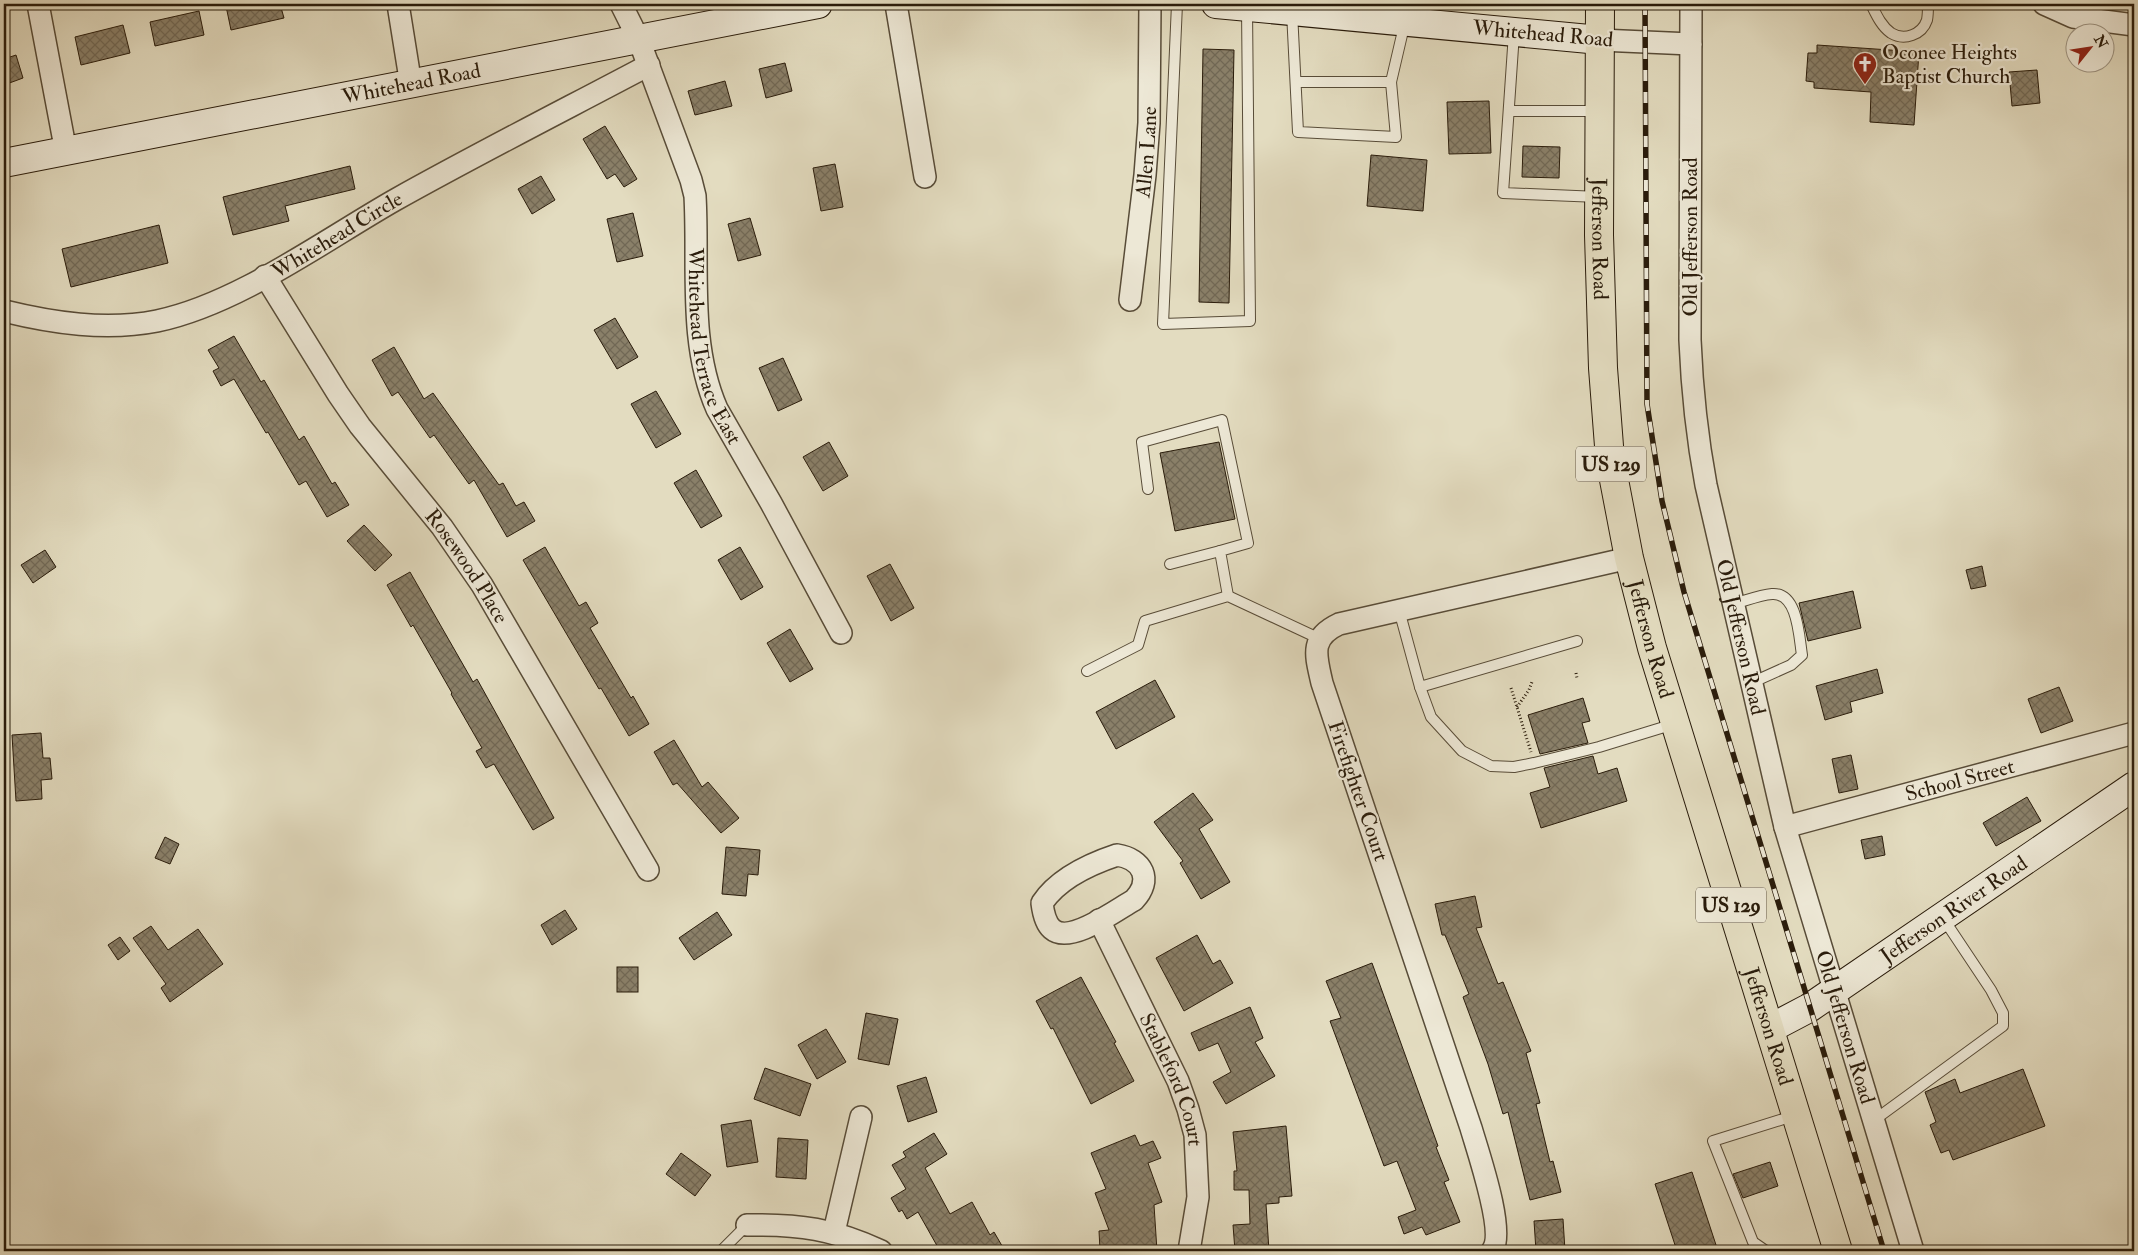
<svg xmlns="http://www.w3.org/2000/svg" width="2138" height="1255" font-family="'IM FELL Double Pica',serif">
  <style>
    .building { fill: url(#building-cross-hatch); stroke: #2a1c0b }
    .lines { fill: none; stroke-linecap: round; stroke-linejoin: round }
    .lane-casing { stroke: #584c38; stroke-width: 12 }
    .street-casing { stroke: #584c38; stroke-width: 24 }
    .secondary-casing { stroke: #2a1c0b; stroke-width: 30 }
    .highway-casing { stroke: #2a1c0b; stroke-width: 30 }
    .path { stroke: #2a1c0b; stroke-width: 3; stroke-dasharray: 1 2.5; stroke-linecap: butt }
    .lane { stroke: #ede8d6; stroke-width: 10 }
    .street { stroke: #ede8d6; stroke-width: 21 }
    .secondary { stroke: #ede8d6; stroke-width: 28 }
    .highway { stroke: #e3dcc0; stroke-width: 28 }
    .rail-casing { stroke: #2a1c0b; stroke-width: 5.5 }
    .rail { stroke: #ede8d6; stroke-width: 4; stroke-dasharray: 11; stroke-linecap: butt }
    .labels { text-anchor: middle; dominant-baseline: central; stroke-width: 4.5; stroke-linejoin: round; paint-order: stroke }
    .shield { fill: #ede8d6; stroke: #645948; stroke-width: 1 }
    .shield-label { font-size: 20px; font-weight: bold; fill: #2a1c0b }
    .street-label { font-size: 21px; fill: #2a1c0b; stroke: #ede8d6 }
    .poi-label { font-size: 21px; fill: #2a1c0b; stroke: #ede8d6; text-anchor: start }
  </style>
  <defs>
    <pattern id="building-cross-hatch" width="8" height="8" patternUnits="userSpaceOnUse" patternTransform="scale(1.25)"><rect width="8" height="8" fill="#8a8069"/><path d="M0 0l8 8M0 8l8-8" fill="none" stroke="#716855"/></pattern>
  </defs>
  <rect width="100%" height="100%" fill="#e3dcc0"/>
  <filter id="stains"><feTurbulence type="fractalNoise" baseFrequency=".004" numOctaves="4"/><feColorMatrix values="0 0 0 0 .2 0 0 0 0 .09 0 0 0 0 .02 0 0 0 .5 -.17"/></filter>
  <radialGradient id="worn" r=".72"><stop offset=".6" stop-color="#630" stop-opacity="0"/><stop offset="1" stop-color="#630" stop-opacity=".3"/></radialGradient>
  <g class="building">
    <polygon points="238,4 280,4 284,18 231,30 226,6"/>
    <polygon points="199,11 204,35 155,46 150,22"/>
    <polygon points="123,25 130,53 81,65 75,37"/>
    <polygon points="1817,45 1919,52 1914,125 1870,122 1871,92 1814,88 1814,82 1806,81 1808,53 1817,53"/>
    <polygon points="1203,49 1234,50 1229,303 1199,302"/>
    <polygon points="16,55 23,78 4,85 4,59"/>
    <polygon points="785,63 792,91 766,98 759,69"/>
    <polygon points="2037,70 2040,103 2012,106 2009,72"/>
    <polygon points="725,81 732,106 695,115 688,91"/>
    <polygon points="1489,101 1491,153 1449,154 1447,102"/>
    <polygon points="605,126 637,179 624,187 615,174 607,179 583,139"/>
    <polygon points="1523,146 1560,147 1559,178 1522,177"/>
    <polygon points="1371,155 1427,160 1423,211 1367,206"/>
    <polygon points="835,164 843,207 821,211 813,168"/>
    <polygon points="350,166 355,189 285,206 289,221 233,235 223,197"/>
    <polygon points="541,176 555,200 532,214 518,189"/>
    <polygon points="633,213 643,256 617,262 607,219"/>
    <polygon points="750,218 761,255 738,261 728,224"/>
    <polygon points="159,225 168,263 71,287 62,249"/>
    <polygon points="615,318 638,357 617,369 594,330"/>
    <polygon points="234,336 261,382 264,380 299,440 304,436 332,484 335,482 349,505 327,517 306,481 299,485 268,432 266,433 234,379 221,386 213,371 219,368 208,350"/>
    <polygon points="394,347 424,399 433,393 499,485 503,483 516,506 524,502 535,521 507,537 474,480 469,484 434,435 430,438 398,392 392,396 372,360"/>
    <polygon points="783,358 802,400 778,411 759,368"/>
    <polygon points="656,391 681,434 656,448 631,404"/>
    <polygon points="829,442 848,476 823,491 803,457"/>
    <polygon points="1219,442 1235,519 1175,531 1160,453"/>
    <polygon points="696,470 722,516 701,528 674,483"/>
    <polygon points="364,525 392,555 375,571 347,541"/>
    <polygon points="545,547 579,606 586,602 598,623 590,628 631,698 633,696 649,724 629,736 601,688 599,689 523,560"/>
    <polygon points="740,547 763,587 741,600 718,560"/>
    <polygon points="45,550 56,567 33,583 21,565"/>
    <polygon points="890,564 914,608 891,621 867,576"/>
    <polygon points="1982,566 1986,586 1971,589 1966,570"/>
    <polygon points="410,572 473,682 477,679 554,818 533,830 494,764 486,768 476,751 482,748 451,694 452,693 413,625 411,627 387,585"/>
    <polygon points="1853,591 1861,628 1808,641 1799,603"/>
    <polygon points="790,629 813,669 790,682 767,643"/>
    <polygon points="1877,669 1883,693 1850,702 1852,712 1825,720 1816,686"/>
    <polygon points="1155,680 1175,717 1116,749 1096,712"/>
    <polygon points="2059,687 2073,721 2041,733 2028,699"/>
    <polygon points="1583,698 1590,721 1582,723 1588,743 1540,754 1528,715"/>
    <polygon points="41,733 43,758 50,758 52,779 41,780 42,799 16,801 12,735"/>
    <polygon points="674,740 702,787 708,782 739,818 721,833 677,783 673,785 654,752"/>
    <polygon points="1851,755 1858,789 1839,793 1832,759"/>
    <polygon points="1593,756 1598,774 1617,768 1627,801 1541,828 1530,793 1550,787 1544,768"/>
    <polygon points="1193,793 1213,820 1199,829 1230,882 1201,899 1180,863 1183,861 1154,822"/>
    <polygon points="2027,797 2041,821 1996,846 1983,823"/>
    <polygon points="1882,836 1885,855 1865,859 1861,840"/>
    <polygon points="165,837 179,844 170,864 155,858"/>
    <polygon points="726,847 760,850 758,875 748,874 746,896 722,894"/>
    <polygon points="1475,896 1482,927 1476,928 1498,984 1503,982 1531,1051 1526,1053 1540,1103 1536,1104 1550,1162 1553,1161 1561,1192 1530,1200 1508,1112 1503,1114 1488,1064 1463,997 1469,994 1445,935 1442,935 1435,904"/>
    <polygon points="565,910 577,929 552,945 541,925"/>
    <polygon points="717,912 732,935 694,960 679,938"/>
    <polygon points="151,926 168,950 198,929 223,964 170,1002 161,988 166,984 133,938"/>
    <polygon points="1197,935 1213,964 1220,960 1233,983 1184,1011 1156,958"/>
    <polygon points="120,937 130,951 118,960 108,945"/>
    <polygon points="1372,963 1438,1146 1436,1147 1449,1180 1444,1182 1460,1222 1426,1235 1422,1227 1404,1234 1398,1217 1416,1210 1397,1161 1384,1166 1330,1021 1341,1018 1326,981"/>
    <rect x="617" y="967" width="21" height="25"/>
    <polygon points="1081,977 1116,1042 1114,1043 1134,1081 1091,1104 1053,1028 1051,1029 1036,1001"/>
    <polygon points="1250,1007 1263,1038 1255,1042 1275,1076 1226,1104 1213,1082 1231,1072 1218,1043 1199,1051 1191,1033"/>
    <polygon points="866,1013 898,1019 889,1065 858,1059"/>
    <polygon points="826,1029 846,1062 817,1079 798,1045"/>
    <polygon points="765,1068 811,1084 800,1116 754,1099"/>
    <polygon points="2023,1069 2045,1126 1953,1160 1949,1150 1941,1153 1930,1125 1936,1122 1925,1092 1955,1079 1960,1093"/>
    <polygon points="926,1077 937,1112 908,1122 897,1086"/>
    <polygon points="751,1120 758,1162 727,1167 721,1125"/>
    <polygon points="1286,1126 1292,1196 1279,1197 1279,1203 1266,1204 1269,1251 1235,1251 1233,1225 1250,1224 1249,1190 1234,1190 1234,1171 1237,1171 1233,1132"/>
    <polygon points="934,1133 947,1154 925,1168 950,1214 972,1202 990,1235 994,1232 1005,1251 940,1251 918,1212 907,1219 902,1210 899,1212 891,1198 906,1189 892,1165 906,1157 903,1152"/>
    <polygon points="1135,1135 1140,1146 1153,1141 1161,1158 1148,1163 1162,1202 1154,1205 1157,1251 1120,1251 1120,1249 1100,1250 1099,1231 1109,1230 1095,1193 1106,1189 1091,1153"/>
    <polygon points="778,1138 808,1140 806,1179 776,1177"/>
    <polygon points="681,1153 711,1175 695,1196 666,1174"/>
    <polygon points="1770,1162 1778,1186 1743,1198 1733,1174"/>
    <polygon points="1692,1172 1718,1251 1677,1251 1655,1184"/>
    <polygon points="1563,1219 1565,1251 1536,1251 1534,1221"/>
  </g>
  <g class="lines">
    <g class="lane-casing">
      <g id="lane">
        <polyline points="1177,4 1163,324 1250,321 1247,8"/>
        <path d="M1871 4C1876 14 1881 26 1891 33 1904 41 1922 35 1927 20 1928 15 1928 9 1928 4"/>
        <polyline points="1292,12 1298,132 1396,137 1391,82"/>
        <polyline points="1514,33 1503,193 1599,197"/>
        <polyline points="1296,82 1391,82 1405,22"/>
        <polyline points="1509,111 1599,111"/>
        <polyline points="1148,489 1142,442 1222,420 1248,543 1220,551 1228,596"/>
        <polyline points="1170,564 1220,551"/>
        <path d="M1733 604C1745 601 1759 595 1772 594 1798 592 1799 637 1802 655L1791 665 1751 683"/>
        <polyline points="1399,610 1420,687 1577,641"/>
        <polyline points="1087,671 1138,645 1145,621 1228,596 1318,638"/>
        <polyline points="1420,687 1431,717 1462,751 1491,766 1514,767 1534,763 1599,747 1674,724"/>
        <polyline points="1873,1121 2003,1026 2003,1013 1991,990 1943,918"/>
        <polyline points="721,1251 747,1225"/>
        <polyline points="1766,1251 1753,1242 1713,1141 1796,1115"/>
      </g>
    </g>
    <g class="street-casing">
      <g id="street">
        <polyline points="38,4 66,152"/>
        <polyline points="398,4 411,85"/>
        <path id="s1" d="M621 4 639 40 691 180 695 196C699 266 688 343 717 409L771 503 841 633"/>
        <polyline points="896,4 925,177"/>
        <path id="s2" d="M1691 4 1690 340C1692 389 1697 437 1706 485L1785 827 1913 1251"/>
        <polyline points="2044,4 2073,17 2134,25"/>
        <polyline points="1600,40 1691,44"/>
        <path id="s3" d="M265 276 338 394 360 426 442 527 482 585 648 870"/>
        <path id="s4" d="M1130 300 1145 175 1149 123 1150 4"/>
        <path id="s5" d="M4 311C53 323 106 331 157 321 238 304 323 241 395 200 479 153 564 110 649 65"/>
        <path id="s6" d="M1785 827 2134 733"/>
        <path d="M1117 855C1143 859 1153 880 1134 900 1116 910 1070 945 1052 929 1045 923 1043 911 1042 903 1058 879 1090 864 1117 855Z"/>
        <path id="s7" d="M1099 920 1178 1081 1188 1109 1195 1135 1198 1197 1189 1251"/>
        <path d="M747 1225C800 1224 833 1229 881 1251"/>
        <polyline points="834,1232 861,1117"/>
        <path d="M1492 1251C1506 1233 1478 1152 1471 1128L1322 683C1316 656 1309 638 1339 624L1629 558"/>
      </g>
    </g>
    <g class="secondary-casing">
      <g id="secondary">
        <polyline points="1216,4 1600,40"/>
        <path id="s8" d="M4 163 818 4"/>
        <path id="s9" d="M1771 1028 1809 1008 2134 786"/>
      </g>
    </g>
    <g class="highway-casing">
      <g id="highway">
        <path id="s10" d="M1600 4 1599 235 1603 368 1610 459 1629 558 1652 648 1838 1251"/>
      </g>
    </g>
    <g class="path">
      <polyline points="1576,673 1577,678"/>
      <polyline points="1511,688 1531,752"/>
      <polyline points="1517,707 1529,690 1532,682"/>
    </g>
    <use href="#lane" class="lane"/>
    <use href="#street" class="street"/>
    <use href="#secondary" class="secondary"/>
    <use href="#highway" class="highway"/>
    <g class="rail-casing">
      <polyline id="rail" points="1645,4 1647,404 1662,501 1684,592 1884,1251"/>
    </g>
    <use href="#rail" class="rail"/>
  </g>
  <defs>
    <g id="church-pin" transform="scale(1.25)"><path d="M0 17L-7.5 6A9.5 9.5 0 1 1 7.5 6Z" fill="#8f2418" stroke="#ede8d6"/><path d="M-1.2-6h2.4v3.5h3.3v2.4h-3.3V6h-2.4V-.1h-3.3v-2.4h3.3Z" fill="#fff"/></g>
  </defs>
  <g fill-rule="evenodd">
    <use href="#church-pin" x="1865" y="64"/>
  </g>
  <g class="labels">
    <g class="shield">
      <rect x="1576" y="446.5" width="70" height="35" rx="4"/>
      <rect x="1696" y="887.5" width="70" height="35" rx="4"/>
    </g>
    <g class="shield-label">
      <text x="1611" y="464">US 129</text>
      <text x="1731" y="905">US 129</text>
    </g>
    <g class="street-label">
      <text transform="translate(1543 34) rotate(5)">Whitehead Road</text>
      <text stroke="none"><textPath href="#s8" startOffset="415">Whitehead Road</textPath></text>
      <text stroke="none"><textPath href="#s4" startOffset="149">Allen Lane</textPath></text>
      <text stroke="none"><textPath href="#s5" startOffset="355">Whitehead Circle</textPath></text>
      <text transform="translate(1690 237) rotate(-90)">Old Jefferson Road</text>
      <text stroke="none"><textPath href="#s10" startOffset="235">Jefferson Road</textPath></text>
      <text stroke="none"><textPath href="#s1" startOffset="359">Whitehead Terrace East</textPath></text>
      <text stroke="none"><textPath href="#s3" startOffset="354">Rosewood Place</textPath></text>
      <text stroke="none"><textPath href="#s2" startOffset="638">Old Jefferson Road</textPath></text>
      <text stroke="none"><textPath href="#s10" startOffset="640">Jefferson Road</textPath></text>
      <text stroke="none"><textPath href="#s6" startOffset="181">School Street</textPath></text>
      <text transform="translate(1358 791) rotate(71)">Firefighter Court</text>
      <text stroke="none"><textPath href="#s9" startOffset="218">Jefferson River Road</textPath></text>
      <text stroke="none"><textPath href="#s10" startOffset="1045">Jefferson Road</textPath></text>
      <text stroke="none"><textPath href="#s2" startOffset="1042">Old Jefferson Road</textPath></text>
      <text stroke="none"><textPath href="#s7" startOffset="176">Stableford Court</textPath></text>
    </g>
    <g class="poi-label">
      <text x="1882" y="52">Oconee Heights<tspan x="1882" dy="24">Baptist Church</tspan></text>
    </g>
  </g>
  <rect width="2138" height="1255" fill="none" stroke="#e3dcc0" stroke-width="20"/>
  <rect x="5" y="5" width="2128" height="1245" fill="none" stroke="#2a1c0b" stroke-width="2.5"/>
  <rect x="10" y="10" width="2118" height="1235" fill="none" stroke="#2a1c0b"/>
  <g transform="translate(2090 48) rotate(60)"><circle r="24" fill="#ede8d6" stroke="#9f9685"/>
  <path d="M0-4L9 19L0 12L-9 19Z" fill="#8f2418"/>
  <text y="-8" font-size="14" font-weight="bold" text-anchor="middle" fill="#2a1c0b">N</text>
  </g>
  <rect width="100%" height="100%" filter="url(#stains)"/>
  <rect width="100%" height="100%" fill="url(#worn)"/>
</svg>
